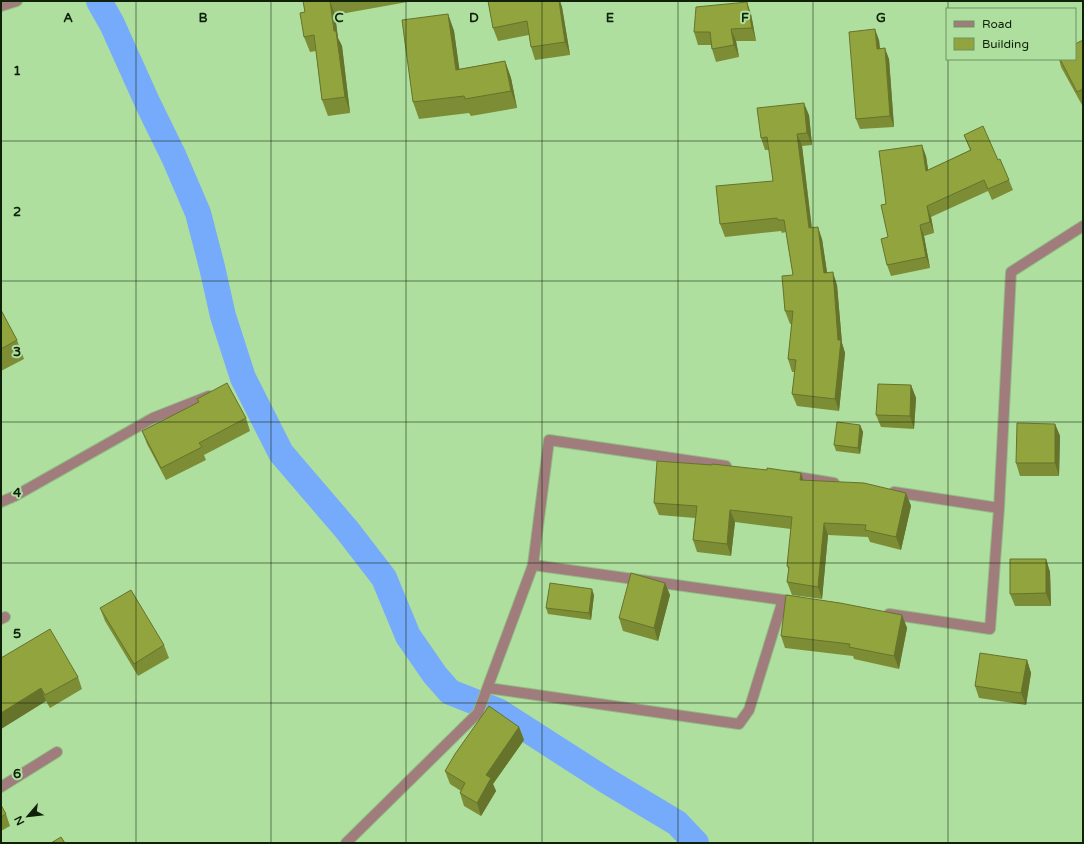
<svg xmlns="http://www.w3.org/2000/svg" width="1084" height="844" font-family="'Varela Round',sans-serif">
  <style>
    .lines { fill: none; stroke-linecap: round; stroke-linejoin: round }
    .canal { stroke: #76aafa; stroke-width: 26 }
    .street-casing { stroke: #91bd84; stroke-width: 12 }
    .street { stroke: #a07c7c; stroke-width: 10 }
    .wall { fill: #7d8d35 }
    .shaded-wall { fill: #66732b }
    .building { fill: #91a43e; stroke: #66732b }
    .grid { fill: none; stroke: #0f2109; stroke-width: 1; stroke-opacity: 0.55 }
    .grid-label { font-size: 13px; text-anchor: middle; font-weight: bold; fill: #0f2109; stroke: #aedf9f; stroke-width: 4; stroke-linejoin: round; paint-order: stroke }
  </style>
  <rect width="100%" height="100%" fill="#aedf9f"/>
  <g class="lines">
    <polyline class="canal" points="99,1 112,24 148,104 174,157 198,213 212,267 223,316 243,378 281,453 347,530 384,578 408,636 435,675 450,692 498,711 607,781 677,823 696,843"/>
    <g class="street-casing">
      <g id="street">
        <polyline points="1,6 17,1"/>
        <polyline points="791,476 834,483"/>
        <polyline points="894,492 999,508 1011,272 1083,226"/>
        <polyline points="1,502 15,496 153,418 209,396"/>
        <polyline points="533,565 798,602"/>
        <polyline points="889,614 990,629 999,508"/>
        <polyline points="1,619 5,617"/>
        <polyline points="488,688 739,724 749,710 783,600"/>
        <polyline points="1,787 57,752"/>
        <polyline points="346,843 478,713 533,565 549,440 726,466"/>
      </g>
    </g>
    <use href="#street" class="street"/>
  </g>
  <g class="wall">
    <polygon points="303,1 413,1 335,15 338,38 342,46 350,113 328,116 322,100 316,51 310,52 304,37 305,12"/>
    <polygon points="488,1 560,1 562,7 570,55 535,60 531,47 529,35 498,41 493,28"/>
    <polygon points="448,14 454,31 459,69 505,61 511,78 517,108 471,116 469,113 419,119 413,102"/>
    <polygon points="751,14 756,41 736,41 739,57 716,62 712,49 711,45 698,45 694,32"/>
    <polygon points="879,40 880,49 889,59 894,127 860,129 856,119"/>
    <polygon points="1083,40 1083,104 1082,105 1061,67 1059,59 1075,59"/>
    <polygon points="809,115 812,145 802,146 812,228 822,239 827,273 837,285 842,343 845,353 839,411 797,406 792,394 795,372 792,372 788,359 792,324 790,324 785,311 793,275 786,232 782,233 781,231 725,237 720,224 773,181 769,150 765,150 761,138"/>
    <polygon points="964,135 998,160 1009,180 1013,190 992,200 988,191 931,217 934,233 924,236 930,268 891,276 887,265 888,237 886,204 926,156 928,170 970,150"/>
    <polygon points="1,310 17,340 24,359 1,371"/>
    <polygon points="911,385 916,398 914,429 881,427 876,415"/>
    <polygon points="197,399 246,418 250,431 204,455 206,460 166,480 147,444 142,431 198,403"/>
    <polygon points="1055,424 1060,436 1059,476 1020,476 1016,463"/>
    <polygon points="860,425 863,432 860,454 836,451 834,445"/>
    <polygon points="804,481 906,493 911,506 901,550 870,542 868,537 828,535 822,599 792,595 787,582 789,571 787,566 791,529 735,522 731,556 697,552 693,540 695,518 659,515 654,503"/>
    <polygon points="1046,559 1050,572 1051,606 1015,606 1010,594"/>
    <polygon points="665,583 670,595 658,641 623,631 619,618"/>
    <polygon points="594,595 591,620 548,614 546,608"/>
    <polygon points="100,608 164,645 169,658 138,676 105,621"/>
    <polygon points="902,615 907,628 899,669 854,659 853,656 785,648 781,636"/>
    <polygon points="1,658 78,677 82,689 50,708 46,701 1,729"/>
    <polygon points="1027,660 1031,673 1026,705 979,698 975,686"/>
    <polygon points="519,727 524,740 493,784 496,791 481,816 464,806 460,793 461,791 450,784 445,771"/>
    <polygon points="1,805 6,814 10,826 1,831"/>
  </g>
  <g class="shaded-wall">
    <polygon points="330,1 335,15 338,38 342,46 350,113 345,97"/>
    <polygon points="559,1 560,1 562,7 570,55 565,42"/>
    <polygon points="747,2 751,14 756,41 752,28"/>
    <polygon points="448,14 454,31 462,87 456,70"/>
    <polygon points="731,29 736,41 739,57 734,45"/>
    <polygon points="875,29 879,40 881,60 877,49"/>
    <polygon points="885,48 889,59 894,127 890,116"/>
    <polygon points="505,61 511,78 517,108 511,91"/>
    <polygon points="804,103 809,115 812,145 807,133"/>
    <polygon points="797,134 802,146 813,240 809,228"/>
    <polygon points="922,145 926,156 930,182 926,171"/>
    <polygon points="927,206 931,217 934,233 930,222"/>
    <polygon points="920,225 924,236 930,268 926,257"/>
    <polygon points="818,227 822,239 829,285 824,273"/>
    <polygon points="833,272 837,285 842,343 845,353 839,411 835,399 838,340"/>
    <polygon points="911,385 916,398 914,429 910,416"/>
    <polygon points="1055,424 1060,436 1059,476 1055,463"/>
    <polygon points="860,425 863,432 860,454 858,448"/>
    <polygon points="801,473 805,485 800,480"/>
    <polygon points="906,493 911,506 901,550 896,537"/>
    <polygon points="730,510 735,522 731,556 727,544"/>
    <polygon points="824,523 828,535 822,599 818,587"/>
    <polygon points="1046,559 1050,572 1051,606 1046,593"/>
    <polygon points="665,583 670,595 658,641 654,628"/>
    <polygon points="592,589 594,595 591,620 589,613"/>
    <polygon points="902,615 907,628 899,669 894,656"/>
    <polygon points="1027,660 1031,673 1026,705 1021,693"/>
    <polygon points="41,688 46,701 1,729 1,713"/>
    <polygon points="519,727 524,740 493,784 496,791 481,816 477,803 486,775"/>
  </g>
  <g class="building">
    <polygon points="303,1 330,1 334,31 336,31 345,97 322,100 314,35 304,37 300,13 305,12"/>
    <polygon points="488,1 559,1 565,42 531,47 527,21 493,28"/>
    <polygon points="747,2 752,28 731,29 734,45 712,49 710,32 694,32 696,7"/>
    <polygon points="448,14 456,70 505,61 511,91 465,99 464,96 413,102 402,20"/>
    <polygon points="875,29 877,49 885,48 890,116 856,119 849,32"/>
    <polygon points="1083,40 1083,89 1077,92 1060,59 1075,59 1075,44"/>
    <polygon points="804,103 807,133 797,134 809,228 818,227 824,273 833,272 838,340 841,340 835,399 792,394 796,360 788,359 793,311 785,311 782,276 793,275 784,220 778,220 777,218 720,224 716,186 773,181 767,137 761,138 757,108"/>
    <polygon points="983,126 998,160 1000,159 1009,180 988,189 984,180 927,206 930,222 920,225 926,257 887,265 881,239 888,237 881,205 886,204 879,151 922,145 926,171 971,150 964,135"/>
    <polygon points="1,310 17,340 1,349"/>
    <polygon points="227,383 246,418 199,443 202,447 161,468 142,431 199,402 197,399"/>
    <polygon points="878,384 911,385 910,416 876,415"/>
    <polygon points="837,422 860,425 858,448 834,445"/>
    <polygon points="1017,423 1055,424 1055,463 1016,463"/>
    <polygon points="657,461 712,465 712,464 767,470 767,468 801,473 800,480 864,483 906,493 896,537 865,530 866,525 824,523 818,587 787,582 789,567 787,566 792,517 730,510 727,544 693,540 697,506 654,503"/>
    <polygon points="1010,559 1046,559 1046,593 1010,594"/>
    <polygon points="631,573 665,583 654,628 619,618"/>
    <polygon points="550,583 592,589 589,613 546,608"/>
    <polygon points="131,590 164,645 134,664 100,608"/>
    <polygon points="786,595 840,603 902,615 894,656 849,647 850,644 781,636"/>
    <polygon points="50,629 78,677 45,695 41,688 1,713 1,658"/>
    <polygon points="980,653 1027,660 1021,693 975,686"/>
    <polygon points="489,706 519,727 486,775 491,778 477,803 460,793 465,783 445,771 455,754"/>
    <polygon points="1,805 6,814 1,817"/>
    <polygon points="61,837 65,843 51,843"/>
  </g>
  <path class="grid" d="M136 1V843M271 1V843M406 1V843M542 1V843M678 1V843M813 1V843M948 1V9M948 59V843M1 141H1083M1 281H1083M1 422H1083M1 563H1083M1 703H1083"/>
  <g class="grid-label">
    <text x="68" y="22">A</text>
    <text x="203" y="22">B</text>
    <text x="339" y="22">C</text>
    <text x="474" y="22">D</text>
    <text x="610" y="22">E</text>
    <text x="745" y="22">F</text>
    <text x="881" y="22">G</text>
    <text x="17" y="75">1</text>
    <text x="17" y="216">2</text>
    <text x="17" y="356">3</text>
    <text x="17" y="497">4</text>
    <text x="17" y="638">5</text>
    <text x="17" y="778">6</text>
  </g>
  <rect width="1084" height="844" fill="none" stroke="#0f2109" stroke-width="4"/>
  <rect x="946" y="8" width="130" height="52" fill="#aedf9f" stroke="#6e9363"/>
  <rect x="954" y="21" width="20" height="6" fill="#a07c7c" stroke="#6e9363"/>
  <text x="982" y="28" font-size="12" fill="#0f2109">Road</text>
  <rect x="954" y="38" width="20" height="12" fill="#91a43e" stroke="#6e9363"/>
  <text x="982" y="48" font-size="12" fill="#0f2109">Building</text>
  <g transform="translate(28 816) rotate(242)" stroke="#aedf9f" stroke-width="3" paint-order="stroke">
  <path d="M0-3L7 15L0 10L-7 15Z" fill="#0f2109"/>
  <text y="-6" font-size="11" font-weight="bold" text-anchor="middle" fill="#0f2109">N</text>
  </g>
</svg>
